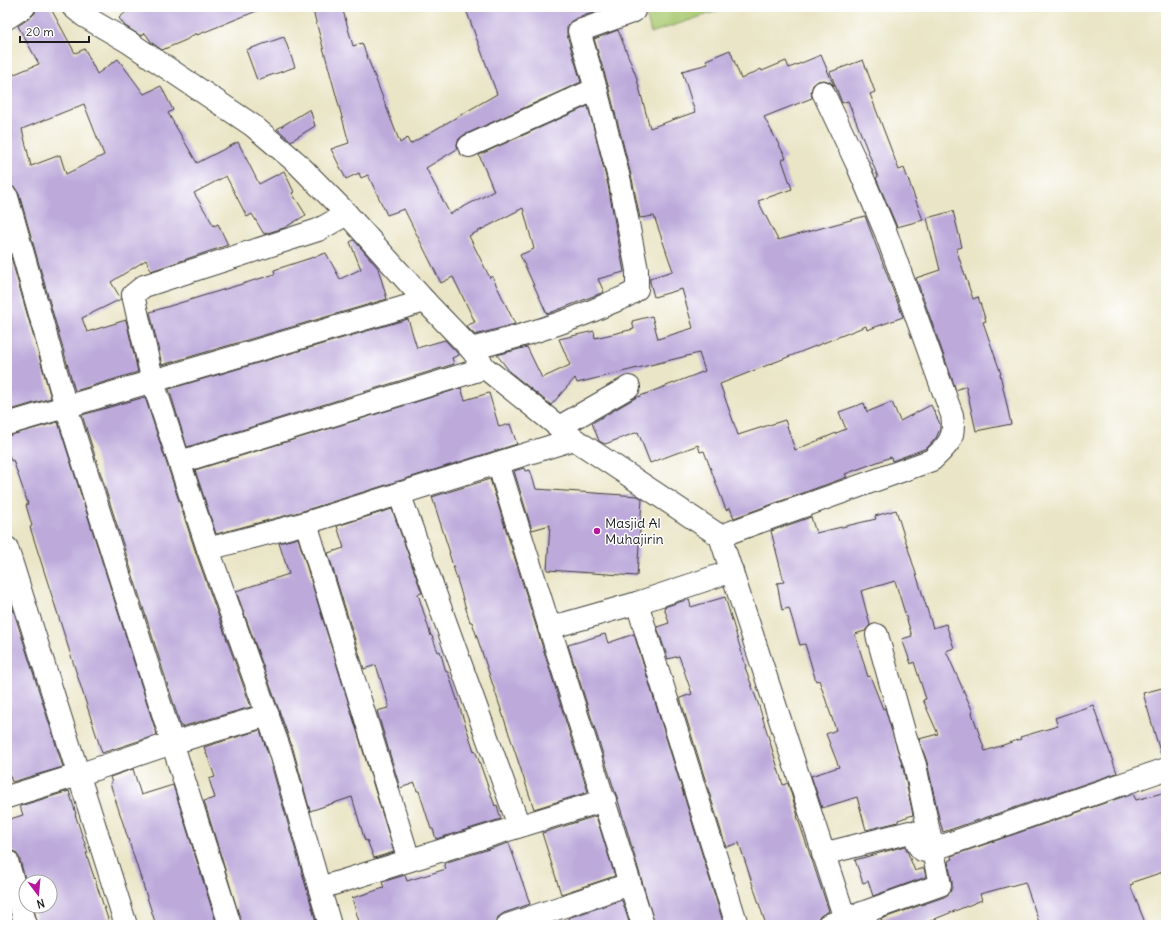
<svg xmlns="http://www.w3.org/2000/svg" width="1173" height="932" font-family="Delius,sans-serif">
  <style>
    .green { fill: #a9c971; stroke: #627246 }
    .building { fill: #bdaadb; fill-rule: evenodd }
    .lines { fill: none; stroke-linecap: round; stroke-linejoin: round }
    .minor-casing { stroke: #3b3a36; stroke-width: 24 }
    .minor { stroke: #fff; stroke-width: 22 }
    .poi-dot { fill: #b5179e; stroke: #fff; stroke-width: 1.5 }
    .labels { text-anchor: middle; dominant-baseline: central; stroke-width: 3; stroke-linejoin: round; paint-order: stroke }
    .poi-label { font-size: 14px; fill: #1c1c1c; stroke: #fff; text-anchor: start }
  </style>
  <rect width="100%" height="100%" fill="#fff"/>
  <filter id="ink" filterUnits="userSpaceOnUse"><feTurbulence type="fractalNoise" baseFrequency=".025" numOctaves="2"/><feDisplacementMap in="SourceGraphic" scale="8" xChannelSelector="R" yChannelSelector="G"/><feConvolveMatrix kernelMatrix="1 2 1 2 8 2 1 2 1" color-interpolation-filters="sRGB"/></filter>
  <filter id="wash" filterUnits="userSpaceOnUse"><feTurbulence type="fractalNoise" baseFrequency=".012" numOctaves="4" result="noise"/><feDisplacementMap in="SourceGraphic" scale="16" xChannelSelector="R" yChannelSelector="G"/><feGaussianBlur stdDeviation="0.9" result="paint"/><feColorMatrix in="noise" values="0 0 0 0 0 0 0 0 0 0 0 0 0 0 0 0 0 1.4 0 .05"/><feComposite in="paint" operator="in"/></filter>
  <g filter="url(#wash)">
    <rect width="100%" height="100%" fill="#eae5c6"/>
    <polygon class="green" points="644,7 730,7 651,33"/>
    <g id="blocks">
      <g class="building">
        <path d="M36 7H50L75 53 85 49 97 74 118 59 144 94 161 86 173 110 168 113 197 163 238 142 259 184 284 171 294 192 292 193 306 215 284 228 264 234 252 214 247 217 226 176 194 193 214 226 218 224 228 245 151 271 146 260 111 282 121 299 82 318 87 332 126 320 138 372 75 391 19 194 15 188 7 185V77L39 64 18 26 31 17 35 13ZM84 104 104 155 66 174 60 155 31 166 22 129Z"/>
        <polygon points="132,7 264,7 264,8 197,35 196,33 186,40 162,50 152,43 145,33 141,36 125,26 119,18"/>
        <polygon points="312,7 342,7 353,46 362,43 400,143 407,138 410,144 497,94 465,7 608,7 575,19 570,22 567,28 567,35 581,82 464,135 459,139 457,144 457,149 426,168 450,214 494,191 479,155 588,106 608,185 624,272 598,279 604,292 547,314 520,255 534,249 523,208 469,236 490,278 492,276 515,324 475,335 466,326 475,322 453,277 441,283 404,209 387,215 368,175 361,178 359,173 346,179 331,149 349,143"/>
        <polygon points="618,30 636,76 650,128 695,112 682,71 708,64 706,60 730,50 741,79 761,69 762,71 786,61 789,68 821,55 834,86 830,82 824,80 818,81 813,85 811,91 812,98 764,117 786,158 782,160 792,189 758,201 778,240 865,216 903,317 867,330 866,326 720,384 738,435 785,420 795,450 846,429 839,412 864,403 867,412 892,402 900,421 931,405 940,424 940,429 936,438 927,448 892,461 891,457 845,474 847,477 734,518 730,508 726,510 704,451 700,452 698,445 650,463 638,432 605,444 599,441 592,423 635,398 705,371 699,353 577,383 575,378 551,405 510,372 497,355 527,347 542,378 570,365 559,339 594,331 595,338 634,329 632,321 652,316 658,339 693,328 682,289 654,297 650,282 650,278 673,271 654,216 640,218 632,179 608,85 594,39"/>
        <polygon points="284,37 295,67 257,80 246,50"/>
        <polygon points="863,60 875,92 870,94 899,170 904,168 923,220 897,227 876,178 878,177 848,101 842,103 830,72"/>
        <polygon points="310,109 315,126 291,141 277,129"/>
        <polygon points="953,211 962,247 956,249 973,299 978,297 986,321 983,322 1001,374 1000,374 1011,424 976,431 966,386 956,390 916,278 940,270 927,218"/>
        <polygon points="354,240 378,268 387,299 162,365 150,312 275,274 274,270 326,253 340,279 361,269 350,242"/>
        <polygon points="7,243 51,398 7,411"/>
        <polygon points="408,319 417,348 445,340 459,355 452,358 454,364 187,447 169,389"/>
        <polygon points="461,388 465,400 489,393 499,427 510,424 517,444 303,511 216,534 195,470"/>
        <polygon points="145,397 196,553 251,707 181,727 82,415"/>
        <polygon points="58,422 157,735 102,753 30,527 32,526 26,505 28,504 13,460 11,461 7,449 7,436"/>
        <polygon points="524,468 525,471 530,470 536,489 638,496 642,499 637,576 547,570 550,525 532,530 514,471"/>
        <polygon points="490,479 588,792 534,809 472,622 470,622 449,553 450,553 432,497"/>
        <polygon points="392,509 422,593 418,594 431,636 432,636 438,652 440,651 446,672 448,672 474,751 475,750 495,806 497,805 501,819 436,839 433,829 431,829 419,791 417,791 415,783 400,788 377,711 388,708 389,706 376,665 364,669 328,553 344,548 337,526"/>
        <polygon points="896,510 933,628 946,624 954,648 946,651 973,712 972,713 985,751 1021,739 1020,737 1058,726 1055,718 1093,705 1117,773 943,832 939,818 927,762 919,739 938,734 923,700 926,699 914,662 911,664 902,639 912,636 895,581 861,591 870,625 865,631 855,634 868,677 870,676 883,709 885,708 903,768 913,815 898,820 898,822 866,830 857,797 822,808 811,776 839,767 826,734 836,730 819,680 816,681 805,644 800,645 789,608 782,610 777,583 784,582 771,531 811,517 816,533 876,519 875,516"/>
        <polygon points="298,538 394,852 374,858 367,840 365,841 352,797 310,811 293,749 236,591 289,574 279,543"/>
        <polygon points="7,590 63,767 12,782 7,768"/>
        <polygon points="725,597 746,667 745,667 759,706 783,785 788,783 798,816 797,816 829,911 819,917 816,925 766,925 739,843 726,847 680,698 692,694 679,656 668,659 657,627 669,623 664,607 689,599 691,607"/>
        <polygon points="605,634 608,643 634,634 724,925 655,925 617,797 615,792 568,645"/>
        <polygon points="1166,687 1166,755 1161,755 1143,693"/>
        <polygon points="260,730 269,757 317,925 242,925 204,801 215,798 209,779 215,777 204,747"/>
        <polygon points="133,769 141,795 173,785 217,925 156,925 110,783 112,783 110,777"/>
        <polygon points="69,791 76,814 75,814 88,853 86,853 110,925 38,925 33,906 50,906 50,882 26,882 19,857 15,852 7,849 7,820 23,815 20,806"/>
        <polygon points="1166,792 1166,871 1133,882 1133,884 1130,885 1146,925 1040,925 1025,882 980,894 982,900 920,925 883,925 881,919 944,897 949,894 952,888 952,882 948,861 952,859 951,856 1125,796 1125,797 1133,794 1136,800"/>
        <polygon points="596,816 615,876 561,894 542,833"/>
        <polygon points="509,843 530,904 504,913 498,917 496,925 360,925 352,898 384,888 382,882 405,875 407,881 446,869 444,863"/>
        <polygon points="905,846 915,871 924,868 926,877 873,896 868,881 863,883 855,860"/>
        <polygon points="622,900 630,925 571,925 568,918"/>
      </g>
    </g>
  </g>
  <g filter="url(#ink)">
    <use href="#blocks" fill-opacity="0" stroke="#3b3a36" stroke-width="1"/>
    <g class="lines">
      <g class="minor-casing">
        <g id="minor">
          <polyline points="73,7 84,16 130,43 252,125 297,163 347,214 425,301 471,349 485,368 574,439 720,536 847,925"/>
          <polyline points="7,18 24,7"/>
          <polyline points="596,89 579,31 632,12 634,11 633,7"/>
          <path d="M469 146 596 89 620 182 637 270V289C629 297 618 299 608 304 564 324 518 337 471 349"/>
          <polyline points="7,197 66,407 230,925"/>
          <polyline points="7,424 425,301"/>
          <polyline points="559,427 629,387"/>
          <polyline points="180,462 485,368"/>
          <path d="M498 463C546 617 595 771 643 925"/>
          <polyline points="399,493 519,826"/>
          <polyline points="306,523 409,860"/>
          <path d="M720 536 932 460C948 445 956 439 952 415L886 233 857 164 823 92"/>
          <polyline points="7,548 126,925"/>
          <polyline points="208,549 306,523 574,439"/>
          <polyline points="637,603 737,925"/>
          <polyline points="549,628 637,603 732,571"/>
          <polyline points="7,797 78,775 172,743 268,715"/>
          <path d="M823 854 910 832 915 833C917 841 918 852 928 851L1166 769"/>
          <polyline points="7,861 26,925"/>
          <polyline points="320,888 605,800"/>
          <polyline points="330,925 281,753 208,549 153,382 133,295 144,286 318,230 347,214"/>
          <polyline points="508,925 630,884"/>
          <polyline points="828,925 940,885 915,765 905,735 877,635"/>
        </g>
      </g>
      <use href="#minor" class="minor"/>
    </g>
  </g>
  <circle class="poi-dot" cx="597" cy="531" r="4"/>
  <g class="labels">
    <g class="poi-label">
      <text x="605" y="523">Masjid Al<tspan x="605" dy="16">Muhajirin</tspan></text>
    </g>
  </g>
  <rect width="1173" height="932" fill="none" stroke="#fff" stroke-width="24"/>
  <g transform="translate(38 894) rotate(164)"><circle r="19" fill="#ffffff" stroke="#a4a4a4"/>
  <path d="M0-3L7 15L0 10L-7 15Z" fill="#b5179e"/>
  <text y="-6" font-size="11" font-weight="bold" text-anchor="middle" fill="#1c1c1c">N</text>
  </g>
  <path d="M20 36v6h69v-6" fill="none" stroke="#1c1c1c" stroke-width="2"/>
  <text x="26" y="36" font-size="12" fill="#1c1c1c" stroke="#ffffff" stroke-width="3" paint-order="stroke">20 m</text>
</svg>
